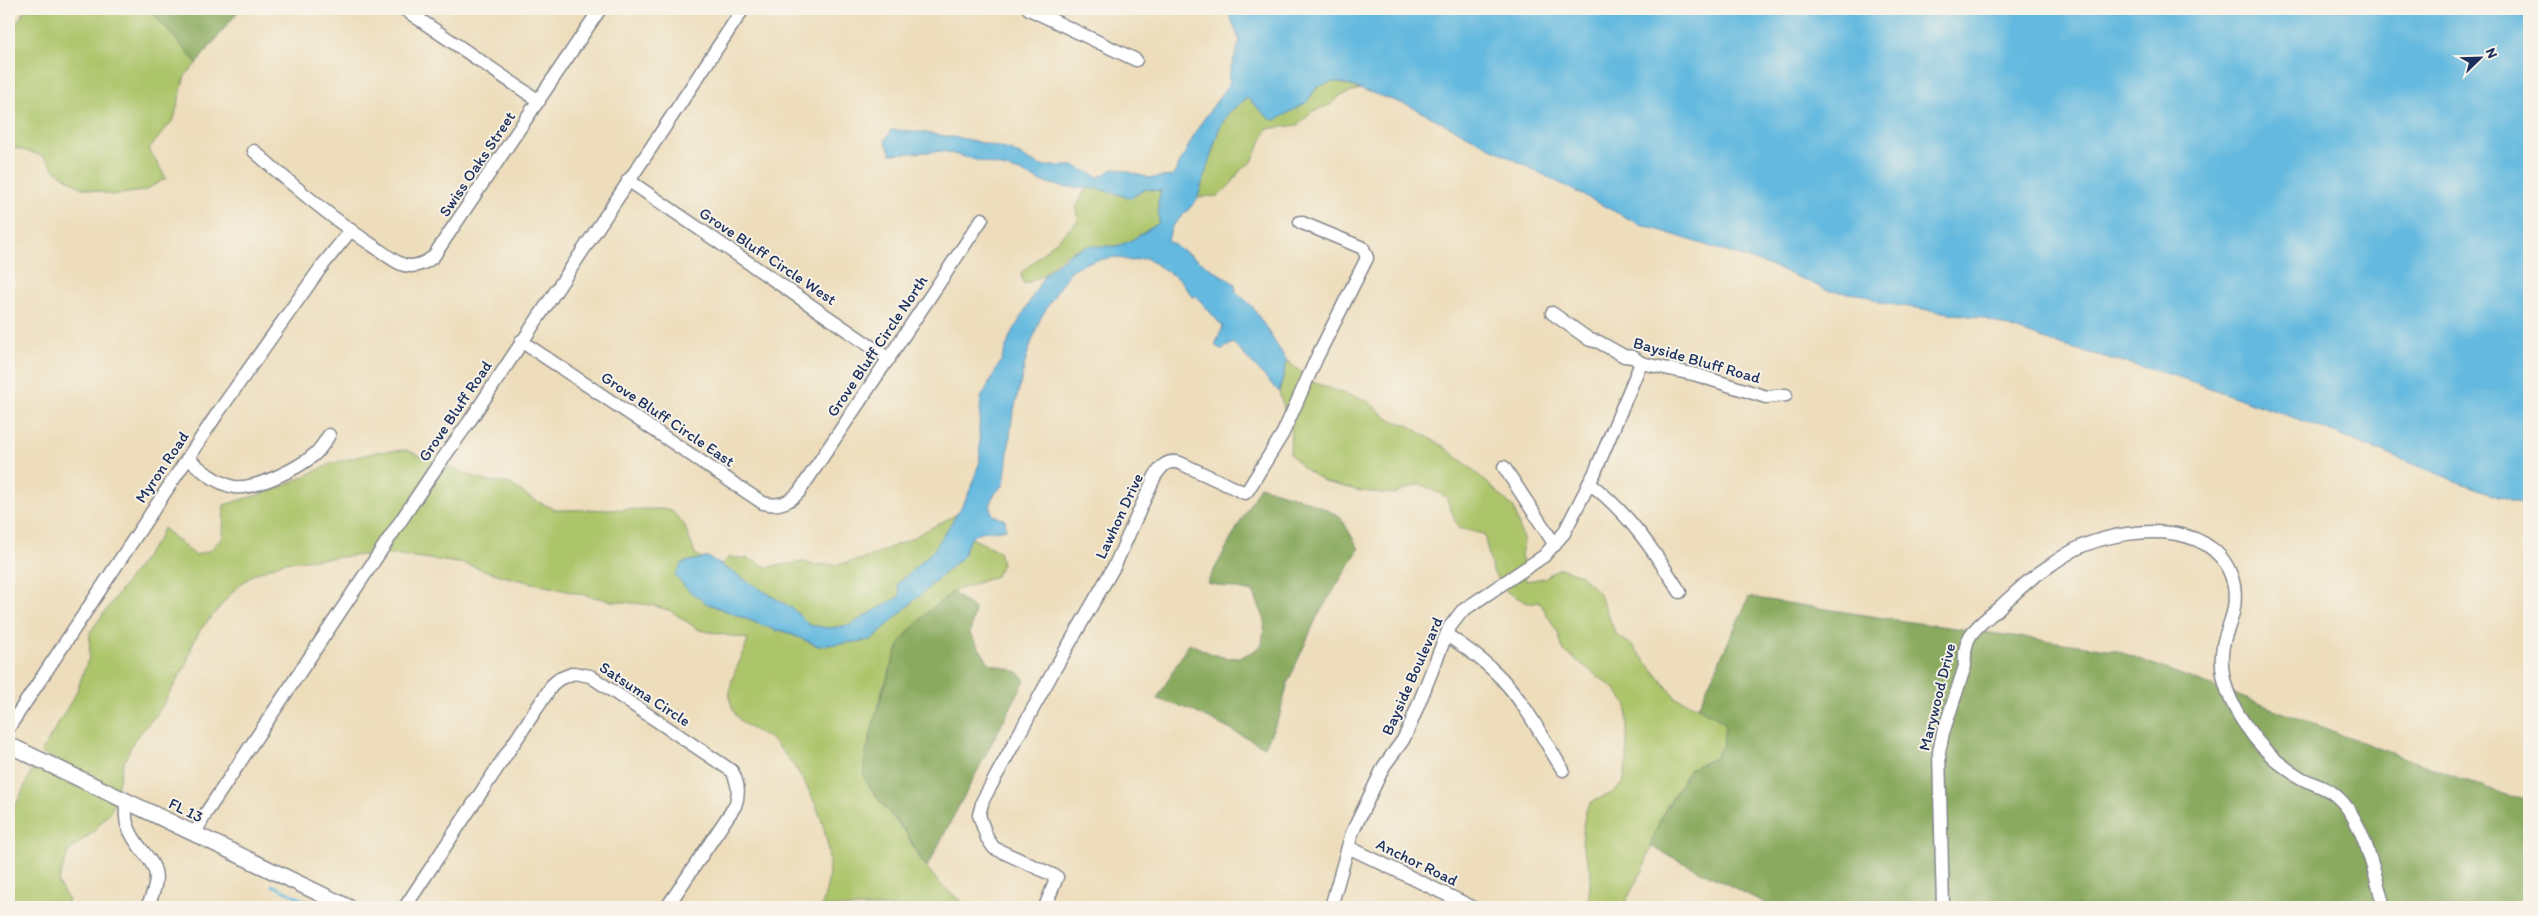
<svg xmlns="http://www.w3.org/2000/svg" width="2538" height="916" font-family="Itim,sans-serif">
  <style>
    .green { fill: #adc56b; stroke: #647a64 }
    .forest { fill: #8aaa5f; stroke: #526c5e }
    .water { fill: #63b9df; stroke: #3f749e }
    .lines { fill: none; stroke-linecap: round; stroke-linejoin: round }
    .stream { stroke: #63b9df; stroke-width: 3 }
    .minor-casing { stroke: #84868c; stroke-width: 15 }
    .major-casing { stroke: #84868c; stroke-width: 18 }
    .minor { stroke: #fff; stroke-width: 12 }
    .major { stroke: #fff; stroke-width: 15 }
    .labels { text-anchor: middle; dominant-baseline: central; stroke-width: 4; stroke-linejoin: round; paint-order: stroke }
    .street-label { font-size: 16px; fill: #1b2f5e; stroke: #f7f3e8 }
  </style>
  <rect width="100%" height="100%" fill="#f7f3e8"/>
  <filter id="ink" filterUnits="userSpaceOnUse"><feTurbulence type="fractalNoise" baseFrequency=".02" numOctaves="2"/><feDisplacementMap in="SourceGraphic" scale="10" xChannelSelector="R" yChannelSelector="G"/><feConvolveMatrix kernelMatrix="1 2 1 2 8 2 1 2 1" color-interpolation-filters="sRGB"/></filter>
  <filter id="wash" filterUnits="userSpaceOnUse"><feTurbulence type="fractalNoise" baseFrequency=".0096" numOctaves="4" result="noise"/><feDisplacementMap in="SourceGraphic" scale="20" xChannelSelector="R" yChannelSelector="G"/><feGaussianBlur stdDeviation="1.12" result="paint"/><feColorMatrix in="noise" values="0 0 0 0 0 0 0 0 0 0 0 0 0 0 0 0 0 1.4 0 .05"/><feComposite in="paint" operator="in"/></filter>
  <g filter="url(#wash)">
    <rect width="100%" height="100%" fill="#edddbb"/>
    <g class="green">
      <polygon points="26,9 149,9 197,63 185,76 174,119 149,149 166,178 144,191 112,195 80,187 56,171 43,156 9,146 9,35"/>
      <polygon points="1333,81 1360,89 1340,96 1330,105 1311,112 1298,125 1267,129 1252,162 1241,169 1232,183 1219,196 1198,197 1219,129 1228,113 1247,98 1270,119 1307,102 1317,87"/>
      <path d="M1086 188 1099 189 1131 198 1145 189 1162 191 1158 202 1159 223C1146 231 1131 244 1115 246 1101 248 1087 245 1073 251 1053 260 1048 278 1023 284L1021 273 1078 221 1076 208Z"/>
      <polygon points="1287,361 1313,382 1342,393 1366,400 1389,419 1408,425 1444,447 1470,467 1514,508 1524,543 1521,554 1526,581 1544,578 1560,568 1581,575 1599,593 1616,635 1632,645 1676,698 1709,711 1726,723 1723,745 1715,758 1690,769 1662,815 1643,870 1627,899 1626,907 1588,907 1591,871 1582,844 1585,812 1590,803 1614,792 1623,784 1627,760 1627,705 1615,689 1563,650 1558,633 1539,601 1527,603 1505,591 1492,570 1484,534 1458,528 1446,497 1420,484 1393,494 1360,491 1325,482 1303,468 1290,454 1291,430 1279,392"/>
      <path d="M406 450 484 481 509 483 532 499 556 510 670 509 684 524 695 554 702 558 682 563 706 603 777 631 781 630 818 646 871 640 963 556 969 537 999 551 1002 564 996 576 952 592 918 624 883 687 866 757 864 774 885 808 906 833 918 856 939 883 968 907H821C844 850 814 785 775 743 761 729 741 731 732 707 723 684 743 661 748 639L699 630 671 611 652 605 612 601 575 593 503 576 465 564 401 555H363L285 562 254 574 236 588 201 629 193 643 186 665 158 713 134 740 122 767 117 789 41 753 76 693 89 657 90 632 159 538 163 528 195 555 209 551 223 537 224 505 277 489 333 463 376 452Z"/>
      <polygon points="957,514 934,550 898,583 900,596 850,625 829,628 809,625 793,609 721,565 729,557 749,559 767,567 804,562 812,565 842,564 866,558 910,539"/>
      <polygon points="35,763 114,801 112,809 93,832 68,852 58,883 68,899 65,907 9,907 9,813 19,799"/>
    </g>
    <g class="forest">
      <polygon points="149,9 240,9 197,63"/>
      <path d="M1260 486 1305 500 1340 516 1359 549 1317 617 1288 682 1280 714 1265 747 1189 709 1157 699 1189 643C1218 657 1234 667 1262 645L1265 620 1253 592 1207 583Z"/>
      <path d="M952 592 975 609 970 634 989 663 1018 672 1025 680 927 867C918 856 913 843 905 831 892 814 872 796 864 775 860 762 893 653 902 640 915 622 935 606 952 592Z"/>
      <polygon points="1749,597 1896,620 2115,650 2448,774 2510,796 2529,799 2529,907 1773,907 1650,846 1662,815 1690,769 1715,758 1723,745 1725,723 1698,707"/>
    </g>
    <path class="water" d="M1227 9H2529V506L2469 486 2306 422 2179 377 2064 346 1983 318 1882 303 1865 295 1830 291 1774 267 1637 223 1410 106 1346 84 1333 82 1317 87 1307 102 1276 120 1270 119 1247 98 1228 113 1219 129 1197 200 1171 228 1168 241 1235 284 1236 292 1252 306 1287 361 1279 392 1233 343 1221 350 1215 345 1223 327 1196 296 1193 297 1179 279 1146 258 1131 261 1116 257 1092 261 1076 267 1067 275 1040 319 1027 355 1012 419 1004 485C993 494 987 501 993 515L1005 520 1006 529C980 534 973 525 963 556L871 640 819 646 781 630 777 631 706 603 689 591 675 576 682 563 708 557 793 609 809 625 829 628 850 625 900 596 898 584 934 550 967 498 980 461 979 426 981 398 1001 361 1010 337 1045 274 1072 252 1088 246H1117L1130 241 1159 223 1158 202 1161 191 1145 189 1131 198 1099 189 1064 187 1039 181 1024 173 943 151 891 154 885 140 891 130 913 131 966 139 1010 150 1041 166H1074L1099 177 1115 168 1150 178 1173 176 1199 126 1230 82 1228 77 1240 41Z"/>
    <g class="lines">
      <polyline class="stream" points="272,885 319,907"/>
    </g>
  </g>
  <g filter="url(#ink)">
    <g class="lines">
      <g class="minor-casing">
        <g id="minor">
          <polyline points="404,9 539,101"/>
          <polyline points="1029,9 1136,60"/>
          <path d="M254 151C292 185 332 219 375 247 384 253 394 262 404 265 415 268 424 264 433 257L600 9"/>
          <polyline points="628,180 889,359"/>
          <polyline points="1552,313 1590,340 1599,342 1624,356 1633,357 1641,363 1697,375 1766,397 1786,395"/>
          <path d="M521 341 763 503C778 507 789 503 799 492L982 219"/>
          <path d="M188 458C201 470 216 483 234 487 255 490 299 468 315 454 321 448 325 442 329 435"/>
          <polyline points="1504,467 1555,545"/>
          <path d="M1589 483C1628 512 1654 551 1680 592"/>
          <path d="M1447 635C1466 648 1485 661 1501 678 1526 704 1543 739 1563 770"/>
          <polyline points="9,727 217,414 322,266 351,230"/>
          <path d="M126 800C126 807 125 817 127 824 140 862 171 859 147 907"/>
          <polyline points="195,833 206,813 434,471 469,422 743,9"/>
          <polyline points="1348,847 1472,907"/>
          <path d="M405 907 553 684 559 679 574 673 590 676 732 771C738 783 740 793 735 806L667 907"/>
          <path d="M1045 907 1057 877 994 848 987 838 979 815 983 800 1053 672 1115 565 1155 476C1162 466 1167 459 1180 463L1245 493 1248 490 1283 433 1318 355 1367 258 1363 248 1300 222"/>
          <polyline points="1331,907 1352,833 1384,766 1403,740 1411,723 1449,628 1462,611 1544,556 1564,533 1595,472 1641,363"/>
          <path d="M1943 907 1939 752 1943 733 1965 666C1962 631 1980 626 2002 605 2013 595 2024 584 2036 575 2053 564 2068 551 2087 544 2136 526 2221 520 2234 586 2237 604 2232 618 2226 634 2215 667 2227 699 2246 726 2260 747 2279 765 2301 778 2310 783 2322 786 2331 792 2363 813 2374 873 2384 907"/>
        </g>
      </g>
      <g class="major-casing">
        <polyline id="major" points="9,745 348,907"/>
      </g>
      <use href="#minor" class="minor"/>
      <use href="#major" class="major"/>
    </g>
  </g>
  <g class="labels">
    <g class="street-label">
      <text transform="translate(477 164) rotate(-56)">Swiss Oaks Street</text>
      <text transform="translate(768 256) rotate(34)">Grove Bluff Circle West</text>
      <text transform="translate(877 346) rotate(-56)">Grove Bluff Circle North</text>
      <text transform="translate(1697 360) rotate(16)">Bayside Bluff Road</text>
      <text transform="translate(455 411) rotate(-56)">Grove Bluff Road</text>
      <text transform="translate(668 419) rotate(34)">Grove Bluff Circle East</text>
      <text transform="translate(162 467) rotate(-56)">Myron Road</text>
      <text transform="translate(1119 516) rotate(-65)">Lawhon Drive</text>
      <text transform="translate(1412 676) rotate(-66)">Bayside Boulevard</text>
      <text transform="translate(645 694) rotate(33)">Satsuma Circle</text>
      <text transform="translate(1937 697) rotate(-76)">Marywood Drive</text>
      <text transform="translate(186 810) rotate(26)">FL 13</text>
      <text transform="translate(1417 862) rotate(26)">Anchor Road</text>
    </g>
  </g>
  <rect width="2538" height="916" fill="none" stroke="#f7f3e8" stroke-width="30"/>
  <g transform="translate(2480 58) rotate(67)" stroke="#f7f3e8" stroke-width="4" paint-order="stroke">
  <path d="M0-4L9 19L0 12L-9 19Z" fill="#1b2f5e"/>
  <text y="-8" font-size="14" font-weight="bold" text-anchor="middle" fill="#1b2f5e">N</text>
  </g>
</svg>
